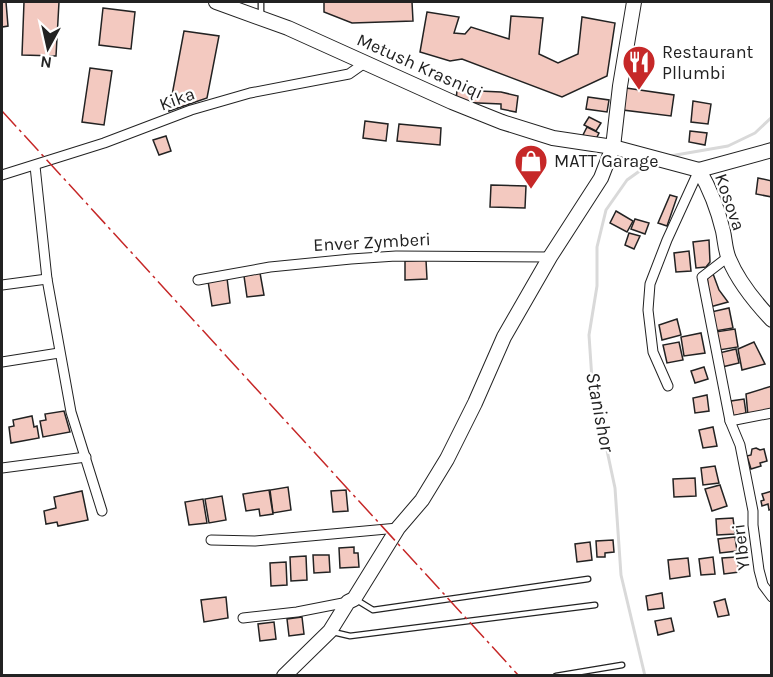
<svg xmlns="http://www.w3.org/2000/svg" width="773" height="677" font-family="Karla,sans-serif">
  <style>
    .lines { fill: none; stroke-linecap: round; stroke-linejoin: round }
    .stream { stroke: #d9d9d9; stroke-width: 3 }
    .building { fill: #f3c9c0; stroke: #222; stroke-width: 1.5 }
    .lane-casing { stroke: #222; stroke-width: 7 }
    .street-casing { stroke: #222; stroke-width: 11 }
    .secondary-casing { stroke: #222; stroke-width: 16 }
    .lane { stroke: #fff; stroke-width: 4.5 }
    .street { stroke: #fff; stroke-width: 9 }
    .secondary { stroke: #fff; stroke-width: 14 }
    .power { stroke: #c62828; stroke-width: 1.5; stroke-dasharray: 21 4.5 3 4.5; stroke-linecap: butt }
    .labels { text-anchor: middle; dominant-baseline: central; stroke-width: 4.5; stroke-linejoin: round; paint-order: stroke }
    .poi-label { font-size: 18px; fill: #222; stroke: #fff; text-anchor: start }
    .street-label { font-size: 18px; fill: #222; stroke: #fff }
    .water-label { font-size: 20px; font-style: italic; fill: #222; stroke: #fff }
  </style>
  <rect width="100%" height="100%" fill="#fff"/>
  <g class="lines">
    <g class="stream">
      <polyline points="670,156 728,146 755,133 772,117"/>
      <polyline points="645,676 621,575 615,488 592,380 589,335 597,286 597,247 606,210 627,180 648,165"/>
    </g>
  </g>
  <g class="building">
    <polygon points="2,2 6,2 8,26 2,27"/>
    <polygon points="24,2 59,2 56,56 22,55"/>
    <polygon points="324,2 412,2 413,21 352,23 324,12"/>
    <polygon points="103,8 135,12 131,49 99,45"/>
    <polygon points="427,12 459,17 454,33 465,34 471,27 509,39 511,16 543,18 539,54 558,63 578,54 582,17 615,23 607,76 562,97 462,59 450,61 420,52"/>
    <polygon points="184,31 219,36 207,98 169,111"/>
    <polygon points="90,68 112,71 104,125 82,122"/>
    <polygon points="626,88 674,95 671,116 623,110"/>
    <polygon points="457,90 501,92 518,96 516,112 501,109 501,104 456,102"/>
    <polygon points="588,97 609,100 607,112 586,109"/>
    <polygon points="693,101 711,104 708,124 691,122"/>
    <polygon points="589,117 601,123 596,131 584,125"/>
    <polygon points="365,121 388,124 386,141 363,138"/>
    <polygon points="399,124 441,128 440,145 397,141"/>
    <polygon points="587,127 599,133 595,141 583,135"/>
    <polygon points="690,131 707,133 705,145 689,142"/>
    <polygon points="166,136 171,151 159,155 153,140"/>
    <polygon points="758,178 772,181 772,197 756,194"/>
    <polygon points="491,185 526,186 525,208 490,207"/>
    <polygon points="670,195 677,197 667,226 658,223"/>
    <polygon points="616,211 633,221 627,232 610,223"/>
    <polygon points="635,219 649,223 645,234 631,229"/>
    <polygon points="629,233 640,236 634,249 625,245"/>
    <polygon points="709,240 710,262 706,267 696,268 693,242"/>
    <polygon points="689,251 691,271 676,272 674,253"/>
    <polygon points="426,260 427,279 405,280 405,261"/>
    <polygon points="712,271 719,290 728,302 710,307 707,275"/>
    <polygon points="260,273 264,295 247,297 244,276"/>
    <polygon points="227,278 230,303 212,306 208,281"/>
    <polygon points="729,308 733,328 715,331 711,312"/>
    <polygon points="677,319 681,335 662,340 659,325"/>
    <polygon points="735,329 738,347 719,350 715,332"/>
    <polygon points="701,333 705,353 684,356 681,337"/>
    <polygon points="679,342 683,360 667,363 663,345"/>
    <polygon points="754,342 765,364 742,370 738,349"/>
    <polygon points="736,349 739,363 722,367 719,353"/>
    <polygon points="704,367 708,379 695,383 691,371"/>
    <polygon points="772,386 772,411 748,416 746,394"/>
    <polygon points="707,395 709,411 695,413 693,398"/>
    <polygon points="744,399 746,413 733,416 731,401"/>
    <polygon points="64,411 70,432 43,437 40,421 46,420 45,414"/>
    <polygon points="32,416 34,427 37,426 39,438 11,443 9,427 14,426 13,420"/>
    <polygon points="713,427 717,446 703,448 699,430"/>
    <polygon points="756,448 760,450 764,449 767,461 760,463 761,466 751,469 747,456 751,455 752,449"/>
    <polygon points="715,466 719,483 703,485 701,468"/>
    <polygon points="695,478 696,496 674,497 673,479"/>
    <polygon points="720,485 727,506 712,511 705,489"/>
    <polygon points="288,487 291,510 273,513 270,490"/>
    <polygon points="269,490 273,514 260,516 259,509 246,511 243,494"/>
    <polygon points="346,490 348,511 333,512 331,491"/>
    <polygon points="82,491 88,520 58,526 57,522 46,524 44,511 56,508 54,497"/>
    <polygon points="772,491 772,509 769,510 768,504 762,506 761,501 764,500 762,494"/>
    <polygon points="222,496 226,520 209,523 205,499"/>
    <polygon points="203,499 207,523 189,525 185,502"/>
    <polygon points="733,518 735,534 717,535 716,519"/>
    <polygon points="735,537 737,551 720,553 718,539"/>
    <polygon points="613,540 614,552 605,553 605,557 597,557 596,541"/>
    <polygon points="590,542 592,560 577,562 575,544"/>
    <polygon points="354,547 354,553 358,553 359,567 340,568 339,548"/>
    <polygon points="313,555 329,555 330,572 314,573"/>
    <polygon points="306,556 307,580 291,581 290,557"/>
    <polygon points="713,557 715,574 701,575 699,559"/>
    <polygon points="737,557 739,572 724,574 722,558"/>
    <polygon points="688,558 690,576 670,579 668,560"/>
    <polygon points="286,562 287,585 271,586 270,563"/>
    <polygon points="662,593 664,608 648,610 646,596"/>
    <polygon points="226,597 228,618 204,622 201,600"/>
    <polygon points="725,599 729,615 718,617 714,602"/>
    <polygon points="302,617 304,634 289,636 287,619"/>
    <polygon points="671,618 674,631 658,635 655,621"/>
    <polygon points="274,622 276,639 260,641 258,624"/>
  </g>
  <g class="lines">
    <g class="lane-casing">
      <g id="lane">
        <polyline points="261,17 261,2"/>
        <polyline points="355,599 373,610 588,579"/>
        <polyline points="333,632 350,636 595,605"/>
        <polyline points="556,676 622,665"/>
      </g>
    </g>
    <g class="street-casing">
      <g id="street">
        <polyline points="35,166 47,279 71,412 102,511"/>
        <polyline points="2,175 104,143 191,110 250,93 349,74 366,62"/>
        <polyline points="728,257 702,277 730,421 740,445 753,511 753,525 759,570 763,585 772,597"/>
        <polyline points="198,280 270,267 351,259 396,256 550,257"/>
        <polyline points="2,285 47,279"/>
        <polyline points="2,362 59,353"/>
        <polyline points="668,386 653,352 648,310 650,284 667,240 699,170"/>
        <polyline points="730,421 772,413"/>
        <polyline points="2,468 86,457"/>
        <polyline points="211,540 255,541 398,528"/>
        <polyline points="243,618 297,612 348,602"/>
      </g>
    </g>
    <g class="secondary-casing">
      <g id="secondary">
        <path d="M216 2 288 28 452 102 502 122 553 138 613 147 699 170C710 189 718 210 723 231 725 240 725 250 729 259 738 281 755 302 772 320"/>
        <polyline points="699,170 772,150"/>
        <polyline points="284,676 330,631 348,602 354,599 398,528 422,500 447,459 475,403 504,337 550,257 601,178 613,147 620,86 634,2"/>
      </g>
    </g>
    <use href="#lane" class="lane"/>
    <use href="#street" class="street"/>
    <use href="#secondary" class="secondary"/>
    <polyline class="power" points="2,111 519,676"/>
  </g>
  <defs>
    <g id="restaurant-pin" transform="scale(1.725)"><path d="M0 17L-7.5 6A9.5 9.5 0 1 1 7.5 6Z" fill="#c62828" stroke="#fff"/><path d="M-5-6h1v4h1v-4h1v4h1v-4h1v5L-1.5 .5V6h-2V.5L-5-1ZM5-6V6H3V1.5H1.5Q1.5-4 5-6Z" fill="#fff"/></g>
    <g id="shop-pin" transform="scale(1.725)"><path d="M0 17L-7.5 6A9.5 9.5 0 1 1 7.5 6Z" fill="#c62828" stroke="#fff"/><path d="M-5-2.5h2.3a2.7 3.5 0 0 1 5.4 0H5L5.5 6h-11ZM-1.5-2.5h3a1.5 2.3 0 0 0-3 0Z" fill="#fff"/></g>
  </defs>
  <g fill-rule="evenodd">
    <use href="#restaurant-pin" x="639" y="62"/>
    <use href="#shop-pin" x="531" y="161"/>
  </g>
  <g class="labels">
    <g class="poi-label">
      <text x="662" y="52">Restaurant<tspan x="662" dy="21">Pllumbi</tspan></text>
      <text x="554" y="161">MATT Garage</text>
    </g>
    <g class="street-label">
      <text transform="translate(420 66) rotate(24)">Metush Krasniqi</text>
      <text transform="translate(177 99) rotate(-20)">Kika</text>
      <text transform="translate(730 202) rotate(71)">Kosova</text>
      <text transform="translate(372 242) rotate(-3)">Enver Zymberi</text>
      <text transform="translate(741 547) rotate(-97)">Ylberi</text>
    </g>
    <g class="water-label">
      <text transform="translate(600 412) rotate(79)">Stanishor</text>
    </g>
  </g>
  <rect width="773" height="677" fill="none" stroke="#222222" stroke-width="6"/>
  <g transform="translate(48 48) rotate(188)" stroke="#ffffff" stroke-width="4.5" paint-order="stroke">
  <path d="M0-4.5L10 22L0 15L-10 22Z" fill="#222222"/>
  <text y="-9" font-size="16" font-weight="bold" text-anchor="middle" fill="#222222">N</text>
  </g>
</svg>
